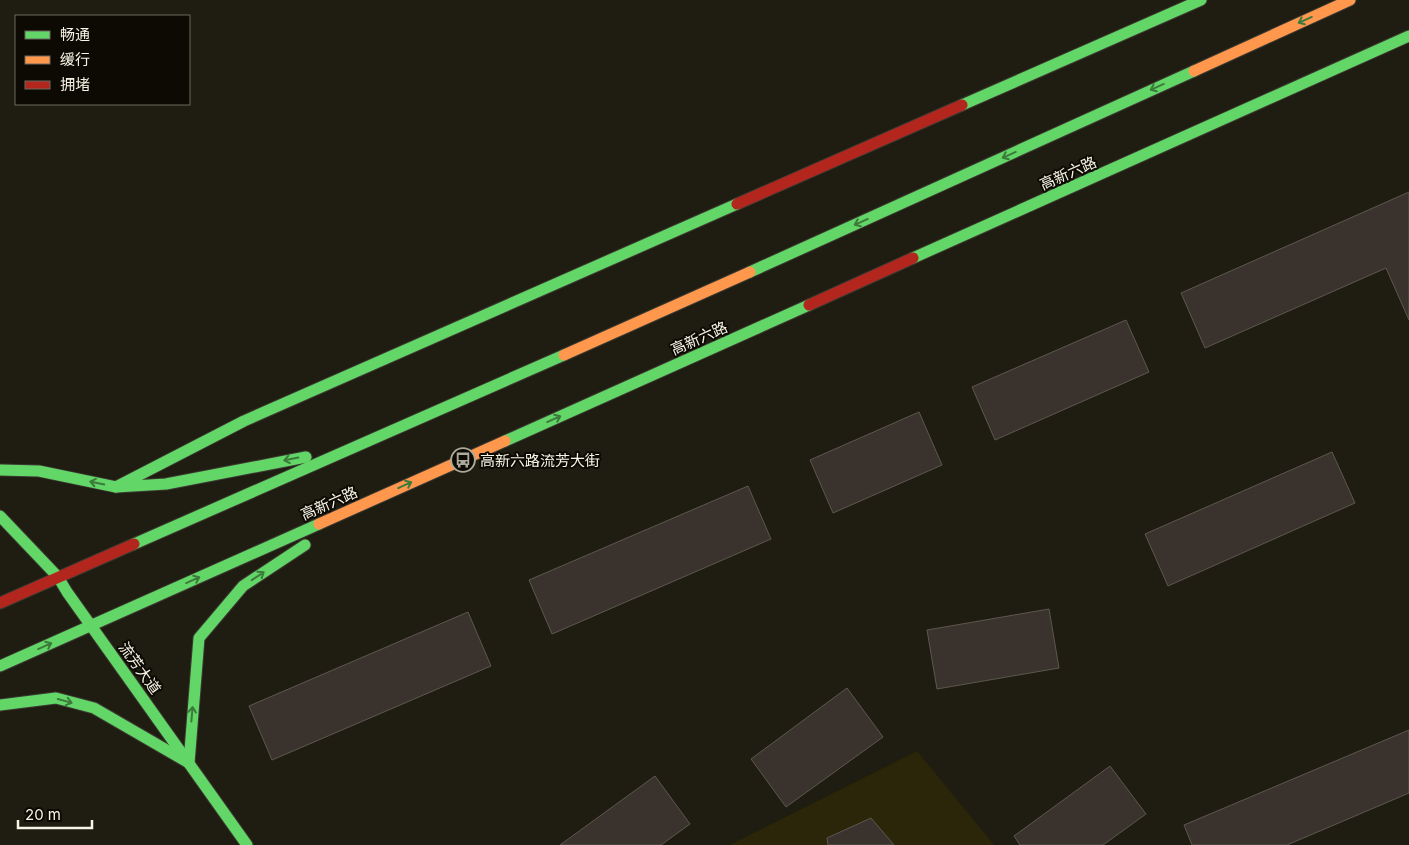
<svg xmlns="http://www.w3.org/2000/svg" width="1409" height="845" font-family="Inter,'Noto Sans SC',sans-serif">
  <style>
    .built { fill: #2b2609 }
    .building { fill: #3a332d; stroke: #5d5750 }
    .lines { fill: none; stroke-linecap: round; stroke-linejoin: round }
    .fast-casing { stroke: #3c3a32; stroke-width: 13 }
    .slow-casing { stroke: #3c3a32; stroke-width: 13 }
    .jam-casing { stroke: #3c3a32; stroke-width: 13 }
    .fast { stroke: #63d668; stroke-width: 11 }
    .slow { stroke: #ff974d; stroke-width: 11 }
    .jam { stroke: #b3261e; stroke-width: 11 }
    .oneway { stroke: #3c7a3b }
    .labels { text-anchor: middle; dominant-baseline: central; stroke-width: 4; stroke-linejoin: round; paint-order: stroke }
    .street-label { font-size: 15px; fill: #f6f4e6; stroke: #0c0a03 }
    .poi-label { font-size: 15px; fill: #f6f4e6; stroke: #0c0a03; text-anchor: start }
  </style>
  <rect width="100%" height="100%" fill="#1f1d11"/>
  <polygon class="built" points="917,751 994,845 730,845"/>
  <g class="building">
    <polygon points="1409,192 1409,320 1386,268 1205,348 1181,293"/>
    <polygon points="1126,320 1149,372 995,440 972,387"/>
    <polygon points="919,412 942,465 833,513 810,460"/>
    <polygon points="1332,452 1355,503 1168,586 1145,534"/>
    <polygon points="748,486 771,539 552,634 529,580"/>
    <polygon points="1049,609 1059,668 937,689 927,630"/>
    <polygon points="468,612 491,666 272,760 249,706"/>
    <polygon points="847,688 883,737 786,807 751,759"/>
    <polygon points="1409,730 1409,793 1287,845 1192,845 1184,825"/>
    <polygon points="1110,766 1146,814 1103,845 1020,845 1014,836"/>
    <polygon points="655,776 690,824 661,845 560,845"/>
    <polygon points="871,818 894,845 828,845 827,838"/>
  </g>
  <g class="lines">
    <g class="fast-casing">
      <g id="fast">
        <polyline points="962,105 1201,0"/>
        <polyline points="913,258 1409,36"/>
        <polyline points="750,272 1194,71"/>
        <polyline points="505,441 809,305"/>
        <polyline points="0,470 39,471 116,487 166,484 306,457"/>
        <polyline points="116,487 244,421 737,204"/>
        <polyline points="0,516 58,577 67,592 247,845"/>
        <polyline points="134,544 564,355"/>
        <polyline points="0,666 319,524"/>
        <polyline points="0,705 56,698 94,708 189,763 199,638 243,586 305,545"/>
      </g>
    </g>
    <g class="slow-casing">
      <g id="slow">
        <polyline points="1194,71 1350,0"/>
        <polyline points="564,355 750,272"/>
        <polyline points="319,524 505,441"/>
      </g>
    </g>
    <g class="jam-casing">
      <g id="jam">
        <polyline points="737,204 962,105"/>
        <polyline points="809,305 913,258"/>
        <polyline points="0,603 134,544"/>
      </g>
    </g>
    <use href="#fast" class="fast"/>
    <use href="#slow" class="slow"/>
    <use href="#jam" class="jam"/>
  </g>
  <defs><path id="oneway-shaft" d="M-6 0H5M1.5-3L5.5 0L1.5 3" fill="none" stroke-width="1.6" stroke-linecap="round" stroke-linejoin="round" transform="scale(1.25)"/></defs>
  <g class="oneway">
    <use href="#oneway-shaft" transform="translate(1305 20) rotate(156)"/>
    <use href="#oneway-shaft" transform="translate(1157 87) rotate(156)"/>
    <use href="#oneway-shaft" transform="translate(1009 155) rotate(156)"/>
    <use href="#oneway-shaft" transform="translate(861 222) rotate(156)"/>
    <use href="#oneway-shaft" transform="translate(554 419) rotate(-24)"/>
    <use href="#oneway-shaft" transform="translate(291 459) rotate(169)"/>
    <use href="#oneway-shaft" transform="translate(97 483) rotate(-168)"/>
    <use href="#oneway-shaft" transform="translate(405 485) rotate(-24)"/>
    <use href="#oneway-shaft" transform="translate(258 576) rotate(-33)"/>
    <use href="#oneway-shaft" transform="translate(193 580) rotate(-24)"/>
    <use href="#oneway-shaft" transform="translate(45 646) rotate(-24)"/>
    <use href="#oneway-shaft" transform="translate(65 701) rotate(15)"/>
    <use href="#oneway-shaft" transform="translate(192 714) rotate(-85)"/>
  </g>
  <defs>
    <g id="bus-ring" transform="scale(1.25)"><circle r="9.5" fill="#0c0a03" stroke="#aba99b" stroke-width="1.5"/><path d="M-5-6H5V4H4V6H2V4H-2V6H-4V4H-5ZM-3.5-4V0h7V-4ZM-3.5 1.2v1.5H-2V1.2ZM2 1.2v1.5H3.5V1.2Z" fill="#aba99b"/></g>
  </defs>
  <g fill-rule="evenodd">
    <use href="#bus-ring" x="463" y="460"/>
  </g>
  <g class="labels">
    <g class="street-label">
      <text transform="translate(1068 173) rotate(-24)">高新六路</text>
      <text transform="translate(699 338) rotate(-24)">高新六路</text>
      <text transform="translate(329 503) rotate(-24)">高新六路</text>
      <text transform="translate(140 668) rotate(54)">流芳大道</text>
    </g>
    <g class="poi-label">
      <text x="480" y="460">高新六路流芳大街</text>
    </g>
  </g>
  <rect x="15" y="15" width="175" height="90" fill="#0c0a03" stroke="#6a685e"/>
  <rect x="25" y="31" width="25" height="8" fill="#63d668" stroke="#6a685e"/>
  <text x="60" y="40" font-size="15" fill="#f6f4e6">畅通</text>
  <rect x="25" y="56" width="25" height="8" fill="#ff974d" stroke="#6a685e"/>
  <text x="60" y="65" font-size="15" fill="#f6f4e6">缓行</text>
  <rect x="25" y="81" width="25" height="8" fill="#b3261e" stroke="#6a685e"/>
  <text x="60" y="90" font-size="15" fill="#f6f4e6">拥堵</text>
  <path d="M18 820v8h74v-8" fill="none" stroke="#f6f4e6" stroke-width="2.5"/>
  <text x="25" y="820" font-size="15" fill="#f6f4e6" stroke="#0c0a03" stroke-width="4" paint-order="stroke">20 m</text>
</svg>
